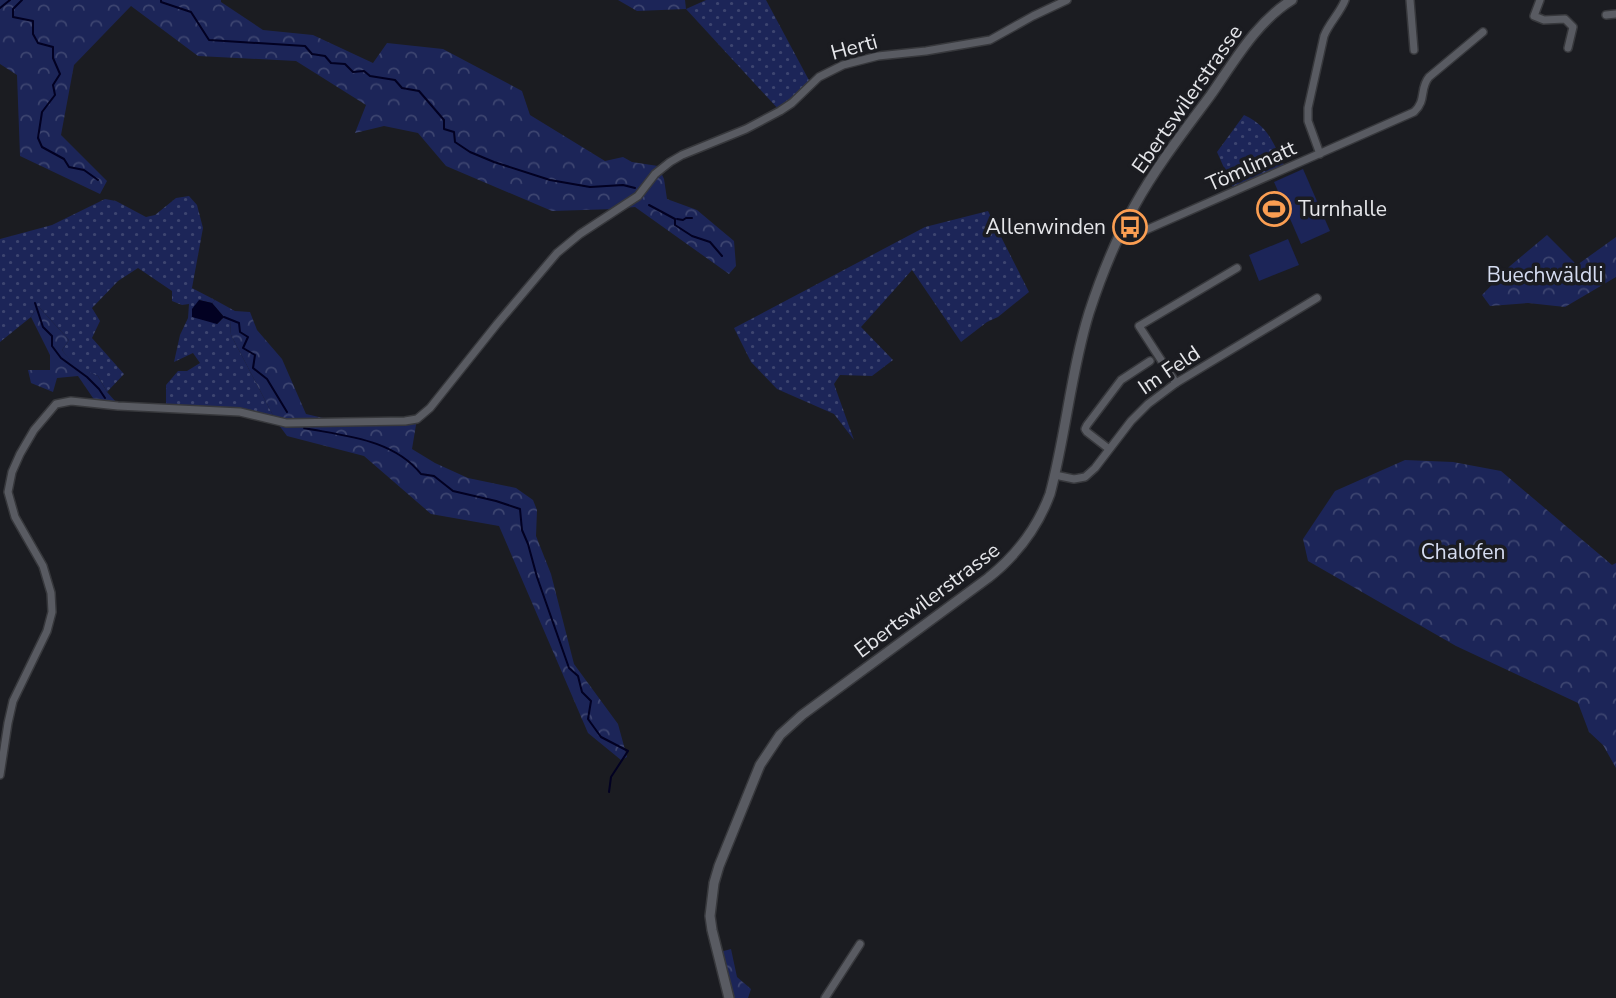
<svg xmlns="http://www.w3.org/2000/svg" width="1616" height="998" font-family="'Nunito Sans',sans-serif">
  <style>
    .grass { fill: url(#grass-dots) }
    .forest { fill: url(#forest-crowns) }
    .park { fill: #1c2558 }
    .water { fill: #020122 }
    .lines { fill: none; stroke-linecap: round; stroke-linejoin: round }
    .stream { stroke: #020122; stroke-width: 2 }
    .minor-casing { stroke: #37383c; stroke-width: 10 }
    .tertiary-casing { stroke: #37383c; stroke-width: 12 }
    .minor { stroke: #595b62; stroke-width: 7 }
    .tertiary { stroke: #595b62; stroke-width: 9 }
    .labels { text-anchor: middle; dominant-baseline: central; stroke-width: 7; stroke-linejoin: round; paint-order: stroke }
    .street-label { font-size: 21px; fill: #e5e6ea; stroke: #1b1c21 }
    .poi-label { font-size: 21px; fill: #e5e6ea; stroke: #1b1c21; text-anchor: start }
    .park-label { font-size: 21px; fill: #d5dcf1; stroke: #1b1c21 }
  </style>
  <defs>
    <pattern id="grass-dots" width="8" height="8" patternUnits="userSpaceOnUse" patternTransform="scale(1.75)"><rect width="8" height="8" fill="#1c2558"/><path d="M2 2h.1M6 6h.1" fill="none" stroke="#3d4570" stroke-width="1.8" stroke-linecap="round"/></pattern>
    <pattern id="forest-crowns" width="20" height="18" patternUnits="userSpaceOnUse" patternTransform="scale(1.75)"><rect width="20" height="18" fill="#1c2558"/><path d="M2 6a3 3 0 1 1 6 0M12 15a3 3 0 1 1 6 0" fill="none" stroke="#3d4570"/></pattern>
  </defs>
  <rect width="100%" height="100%" fill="#1b1c21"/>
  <g class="grass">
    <polygon points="706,0 766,0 811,84 780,111 686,9"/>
    <path d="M1244 115C1268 126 1273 142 1284 165L1233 188 1217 152Z"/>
    <polygon points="189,196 197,205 203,228 192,288 215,300 212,303 199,300 217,324 224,317 230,320 231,335 276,421 166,404 166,385 178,371 187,371 200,363 193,353 174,362 180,335 188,318 189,304 182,305 172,301 172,291 138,268 118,281 92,308 100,321 92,338 124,374 107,392 98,376 75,367 62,350 69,340 38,306 31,317 0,342 0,239 52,225 105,199 116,201 146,217 155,215 176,198"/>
    <polygon points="988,211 1029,292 998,317 987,322 961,342 912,270 861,327 893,360 872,376 840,375 834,384 854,440 834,414 777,389 751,362 734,328 925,227"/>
  </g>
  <g class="forest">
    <polygon points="0,0 221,0 221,2 263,30 313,35 373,63 387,43 443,49 522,91 530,115 605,161 623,157 632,162 658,166 664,179 667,199 697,210 734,241 736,266 729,274 635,207 615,209 552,211 446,166 418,133 384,126 355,133 366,105 296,61 198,56 131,6 74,65 61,135 107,181 100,194 20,156 17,75 0,64"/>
    <polygon points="618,0 685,0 686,9 637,11"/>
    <polygon points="1547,235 1577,265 1616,237 1616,277 1565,307 1528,303 1490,306 1482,295 1510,266"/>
    <polygon points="215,300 235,311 250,312 257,330 282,359 306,414 345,423 417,419 412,449 435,463 468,478 516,488 533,500 537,510 536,536 551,574 574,664 618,724 627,757 621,760 588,733 499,526 431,514 364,456 287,436 276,421 231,335 230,320 224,317 212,303"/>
    <polygon points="38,306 69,340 62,350 75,366 98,376 107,392 116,402 95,401 78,376 57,378 53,392 31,383 28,370 50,370 50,355 31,317"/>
    <polygon points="1405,460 1453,462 1501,471 1612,565 1616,563 1616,768 1603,745 1589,732 1578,703 1456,646 1308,561 1303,539 1335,491"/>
    <polygon points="731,949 737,977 751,989 748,998 732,998 720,952"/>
  </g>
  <g class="park">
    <polygon points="1303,169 1330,231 1301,244 1274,182"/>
    <polygon points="1288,239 1299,265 1259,281 1249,255"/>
  </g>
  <polygon class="water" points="199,300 212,303 224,317 217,324 192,317 192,309"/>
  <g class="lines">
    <g class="stream">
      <polyline points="22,0 13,9 13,17 33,21 33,34 38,43 53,47 53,58 60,74 53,85 55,95 42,112 38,138 42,147 64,159 69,167 84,170 98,180"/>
      <polyline points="161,0 161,2 191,12 209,40 305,46 312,54 325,56 331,63 345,64 353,72 364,71 370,76 395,80 402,88 419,91 444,120 444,129 454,132 455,142 470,152 494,162 550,180 590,187 623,185 635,188"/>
      <polyline points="0,8 10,0"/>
      <polyline points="649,205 675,219 675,225 692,236 710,242 722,256"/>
      <polyline points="677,219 683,220 686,218 692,218"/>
      <polyline points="35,303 43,327 52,336 52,346 61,358 87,377 99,389 105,398"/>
      <polyline points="224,317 239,323 240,332 248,337 243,348 255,355 253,368 267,379 287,412"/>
      <path d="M304 428C345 436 393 439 421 474L434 476 453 491 496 501 520 509 522 530 528 544 537 577 569 668 578 676 582 692 591 701 588 719 601 737 628 751 611 777 609 792"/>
    </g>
    <g class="minor-casing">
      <g id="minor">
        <polyline points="1410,0 1414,50"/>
        <polyline points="1540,0 1534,16 1544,20 1565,19 1573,27 1568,48"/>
        <polyline points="1606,15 1616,14"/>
        <path d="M1320 154 1308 121V108L1324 36C1329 23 1340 13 1345 0"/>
        <path d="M1121 233 1130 235 1139 233 1414 112C1427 100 1419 89 1429 77L1483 32"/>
        <polyline points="1176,383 1139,326 1237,268"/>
        <polyline points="1109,449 1087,432 1085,429 1087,425 1121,380 1150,361"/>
        <polyline points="1055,475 1074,479 1085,477 1095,468 1131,421 1148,404 1176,383 1317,298"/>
        <polyline points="0,775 8,723 13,701 47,631 52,612 51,593 43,566 15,517 8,492 12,472 20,454 34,430 56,404 71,401 118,406 240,412 286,423 405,421 417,419 430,408 497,324 557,253 580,234 638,196 655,174 670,162 682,155 746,129 780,111 792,103 819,77 843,65 878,56 926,51 990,40 1033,16 1067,0"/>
        <polyline points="825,998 860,944"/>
      </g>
    </g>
    <g class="tertiary-casing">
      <path id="tertiary" d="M729 998 712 930 710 916 714 883 719 866 760 765 780 735 802 715 988 578C1017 555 1037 529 1050 494 1066 434 1071 371 1089 313 1101 276 1116 239 1135 205 1156 167 1184 131 1210 96 1234 62 1256 22 1292 0"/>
    </g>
    <use href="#minor" class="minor"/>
    <use href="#tertiary" class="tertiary"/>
  </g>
  <defs>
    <g id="stadium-ring" transform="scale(1.75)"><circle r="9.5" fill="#1b1c21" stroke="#fb9e52" stroke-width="1.5"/><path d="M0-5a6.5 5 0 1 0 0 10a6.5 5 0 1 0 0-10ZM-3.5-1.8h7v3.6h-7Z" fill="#fb9e52"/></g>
    <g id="bus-ring" transform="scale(1.75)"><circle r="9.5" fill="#1b1c21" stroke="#fb9e52" stroke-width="1.5"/><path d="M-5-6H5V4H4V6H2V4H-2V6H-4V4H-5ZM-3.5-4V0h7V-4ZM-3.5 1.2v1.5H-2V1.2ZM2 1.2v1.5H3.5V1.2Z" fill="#fb9e52"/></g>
  </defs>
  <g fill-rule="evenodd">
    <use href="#stadium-ring" x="1274" y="209"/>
    <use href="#bus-ring" x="1130" y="227"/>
  </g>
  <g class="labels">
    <g class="street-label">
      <text transform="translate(854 47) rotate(-15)">Herti</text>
      <text transform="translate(1187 99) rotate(-55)">Ebertswilerstrasse</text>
      <text transform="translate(1251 166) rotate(-24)">Tömlimatt</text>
      <text transform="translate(1169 370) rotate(-34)">Im Feld</text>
      <text transform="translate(927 600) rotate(-37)">Ebertswilerstrasse</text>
    </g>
    <g class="poi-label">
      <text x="1298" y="209">Turnhalle</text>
      <text x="1106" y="227" text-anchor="end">Allenwinden</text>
    </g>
    <g class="park-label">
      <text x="1545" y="275">Buechwäldli</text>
      <text x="1463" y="552">Chalofen</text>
    </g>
  </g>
</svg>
